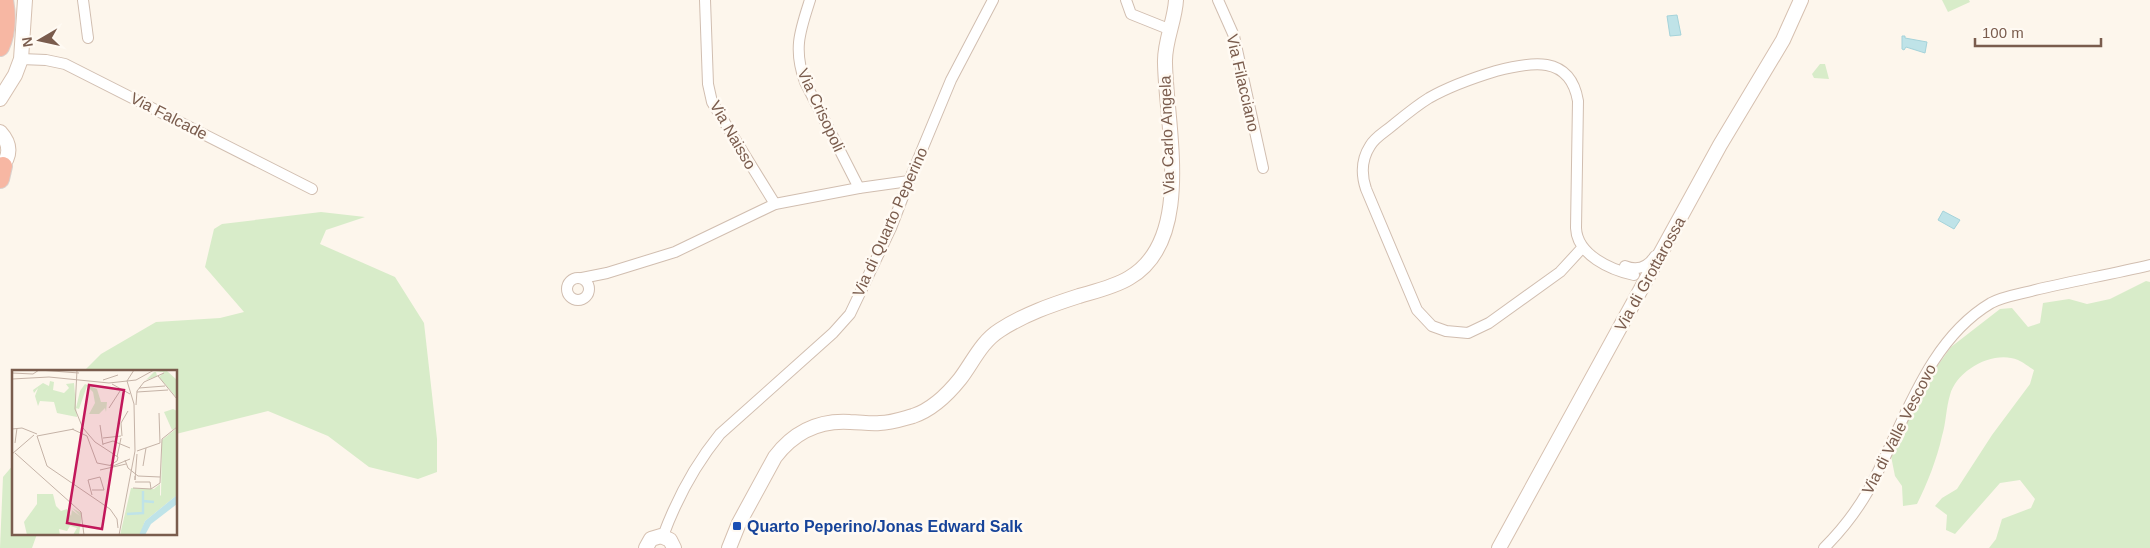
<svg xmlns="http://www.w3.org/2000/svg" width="2150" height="548" font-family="Arial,sans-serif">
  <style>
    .green { fill: #d8ecc9 }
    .water { fill: #bfe3e8; stroke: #a5d3da }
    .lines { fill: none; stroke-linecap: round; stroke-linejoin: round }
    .street-casing { stroke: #d1beb0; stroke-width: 12 }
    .secondary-casing { stroke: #d6c0b0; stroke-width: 16 }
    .highway-casing { stroke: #dad1cd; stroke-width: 20 }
    .street { stroke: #fff; stroke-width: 10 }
    .secondary { stroke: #fff; stroke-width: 14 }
    .highway { stroke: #f7b7a3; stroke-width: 18 }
    .transit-dot { fill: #1a4fb4; stroke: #fffaf3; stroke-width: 2 }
    .labels { text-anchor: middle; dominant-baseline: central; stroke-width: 5; stroke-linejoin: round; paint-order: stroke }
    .street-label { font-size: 16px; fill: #7a5c4d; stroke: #fffaf3 }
    .transit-label { font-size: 16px; font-weight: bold; fill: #164399; stroke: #fffaf3; text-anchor: start }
    .inset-river { fill: none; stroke: #bfe3e8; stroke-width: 2.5 }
    .inset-road { fill: none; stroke: #c5b3a7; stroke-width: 1 }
    .view { fill: #c2185b; fill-opacity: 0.15; stroke: #c2185b; stroke-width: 2.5 }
    .inset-edge { fill: none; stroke: #7a5c4d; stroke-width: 2.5 }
  </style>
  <rect width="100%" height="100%" fill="#fdf6ec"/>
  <g class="green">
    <polygon points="1942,0 1969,0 1970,2 1948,12"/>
    <polygon points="1820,64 1825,64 1829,79 1814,78 1812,74"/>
    <polygon points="321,212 365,217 326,230 320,244 395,277 424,323 437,439 437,472 418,479 369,467 328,436 268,411 176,434 176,372 83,372 101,354 156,322 220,318 244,312 205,267 214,229 222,224"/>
    <path d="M2146 281 2150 282V548H1989L1996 539 2002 519 2031 508 2035 499 2020 480 2000 483 1955 534 1946 530 1947 515 1935 506 1942 498 1957 489 1992 435 2030 384 2034 370C2029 367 2023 362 2018 360 1993 350 1957 370 1950 395 1946 408 1946 423 1942 436 1937 459 1927 484 1917 504L1903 506 1902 486 1895 476 1890 451 1918 393 1951 347 2000 309 2012 308 2028 327 2040 323 2043 303 2069 299 2087 304 2110 299Z"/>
    <polygon points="14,464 14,534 37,534 32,548 0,548 3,477"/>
  </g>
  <g class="water">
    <polygon points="1677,15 1681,35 1670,36 1667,16"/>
    <polygon points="1902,36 1905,36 1905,38 1927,42 1925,53 1906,47 1904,50 1902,49"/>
    <polygon points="1943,211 1960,220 1954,229 1938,220"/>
  </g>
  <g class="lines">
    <g class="street-casing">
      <g id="street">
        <polyline points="83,0 88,38"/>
        <polyline points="705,0 708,84 712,102 775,204"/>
        <path d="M810 0C800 31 793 49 805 82L859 188"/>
        <polyline points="1126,0 1131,14 1171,30"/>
        <polyline points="1218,0 1234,36 1263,168"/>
        <polyline points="21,59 46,60 65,64 312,189"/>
        <path d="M1583 247 1560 272 1489 323 1468 333 1446 331 1432 326 1417 310 1366 189C1361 174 1361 160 1370 146 1375 137 1385 132 1393 125 1404 116 1416 106 1429 98 1450 86 1473 78 1496 71 1530 62 1570 54 1578 101L1576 228C1577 255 1611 270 1634 275"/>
        <path d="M1625 266C1637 271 1648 267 1655 256"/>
        <circle cx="578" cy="289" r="11"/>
        <polyline points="582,278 607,273 675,252 775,204 859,188 909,181"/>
        <path d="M663 536C677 498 694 466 720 434L833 333 850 314 891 228 909 181 951 80 993 0"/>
        <path d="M1824 548C1841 531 1856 512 1868 491 1903 428 1925 342 1991 303 2004 296 2021 294 2035 290 2073 281 2112 274 2150 265"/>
      </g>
    </g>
    <g class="secondary-casing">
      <g id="secondary">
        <polyline points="0,99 15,75 21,59 25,0"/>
        <path d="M0 132C11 144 11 156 0 169"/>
        <polyline points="646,548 651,539 661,536 670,540 674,548"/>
        <path d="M729 548 739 523 775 457C794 432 819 420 850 422 860 422 870 424 880 423 891 423 902 419 913 416 931 410 948 394 960 379 973 362 981 342 1000 330 1025 314 1051 305 1079 296 1096 291 1114 287 1129 278 1195 240 1166 126 1165 63 1164 42 1175 21 1176 0"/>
        <polyline points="1499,548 1720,145 1783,40 1801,0"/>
      </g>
    </g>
    <g class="highway-casing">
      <g id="highway">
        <path d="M0 47C7 32 7 16 4 0"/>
        <polyline points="0,179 3,166"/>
      </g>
    </g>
    <use href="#street" class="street"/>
    <use href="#secondary" class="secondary"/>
    <use href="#highway" class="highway"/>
  </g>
  <rect class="transit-dot" x="732" y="521" width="10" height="10" rx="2.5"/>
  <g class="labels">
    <g class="street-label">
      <text transform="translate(1243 83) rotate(77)">Via Filacciano</text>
      <text transform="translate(821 110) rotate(65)">Via Crisopoli</text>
      <text transform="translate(169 116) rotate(27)">Via Falcade</text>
      <text transform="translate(733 135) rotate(60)">Via Naisso</text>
      <text transform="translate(1167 135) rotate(-92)">Via Carlo Angela</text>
      <text transform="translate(890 222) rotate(-66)">Via di Quarto Peperino</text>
      <text transform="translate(1650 274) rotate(-61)">Via di Grottarossa</text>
      <text transform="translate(1899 429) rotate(-63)">Via di Valle Vescovo</text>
    </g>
    <g class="transit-label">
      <text x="747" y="526">Quarto Peperino/Jonas Edward Salk</text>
    </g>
  </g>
  <g transform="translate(12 370)">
    <rect width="165" height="165" fill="#fdf6ec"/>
    <path d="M153 1 144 2 145 6 134 10 142 2 155 1 165 10V28L147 7ZM38 11 42 12 41 20 52 23 57 18 54 14 62 13 65 47 45 43 42 32 28 31 26 36 23 26 26 18 22 23 21 20 31 13 37 16ZM73 14 85 19 89 32H95L94 42 93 38 87 44H77L83 33 81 22 75 16 67 39 64 38 68 21ZM161 39 165 41V57L160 60 152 42ZM165 58V125L133 151 128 165H108L119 118 142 119 148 114V125L149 126 150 70ZM25 124H41L44 136 49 141 55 139 59 146 60 140 68 146 60 138 70 143 67 165H61L65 158 58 156 55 161 47 159 48 165H15L12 152 25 134Z" fill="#d8ecc9"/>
    <path d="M165 125V134L139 154 133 165H127L133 151Z" fill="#bfe3e8"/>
    <path class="inset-river" d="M131 121V131L142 132M115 144 131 143V131"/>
    <path class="inset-road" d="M65 0 63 39 70 56M0 3 21 4M21 4 27 0 67 3M146 6 165 29M0 9 37 7 97 13 124 10 142 0M91 10 106 5M132 12 152 3M100 14 118 24M127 18 153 16M125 22 156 20M124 35 125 21 132 12M97 38 108 21M147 43 148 73M88 55 91 75M71 58 83 72 106 87 105 91 98 95M0 59 10 58 25 64M60 59 75 66 85 93 101 96 118 89M25 66 35 96 98 139 105 149 106 158M25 66 62 59M110 66 109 53 116 41M91 68 109 66M3 73 5 58M91 74 101 71 118 78M125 81 148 73M3 83 69 142 72 165M0 84 22 65M105 87 109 68M113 90 116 98 126 106 148 107M131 96 134 78M88 100 114 94M123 106V110L125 84M123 112H138L139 119M121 118 139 119M139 119 148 113 150 69 165 57M80 125 76 110 88 107 92 120H80M107 165 123 81 122 34 115 11 122 0"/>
    <path class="view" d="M77 15 112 20 90 159 55 153Z"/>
    <rect width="165" height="165" class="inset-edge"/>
  </g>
  <g transform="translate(40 40) rotate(261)" stroke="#fffaf3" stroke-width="4" paint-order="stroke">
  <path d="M0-4L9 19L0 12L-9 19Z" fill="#7a5c4d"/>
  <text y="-8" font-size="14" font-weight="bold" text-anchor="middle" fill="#7a5c4d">N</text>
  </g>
  <path d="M1975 38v8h126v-8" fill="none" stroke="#7a5c4d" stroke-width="2.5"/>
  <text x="1982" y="38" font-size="15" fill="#7a5c4d" stroke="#fffaf3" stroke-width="4" paint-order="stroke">100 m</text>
</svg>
